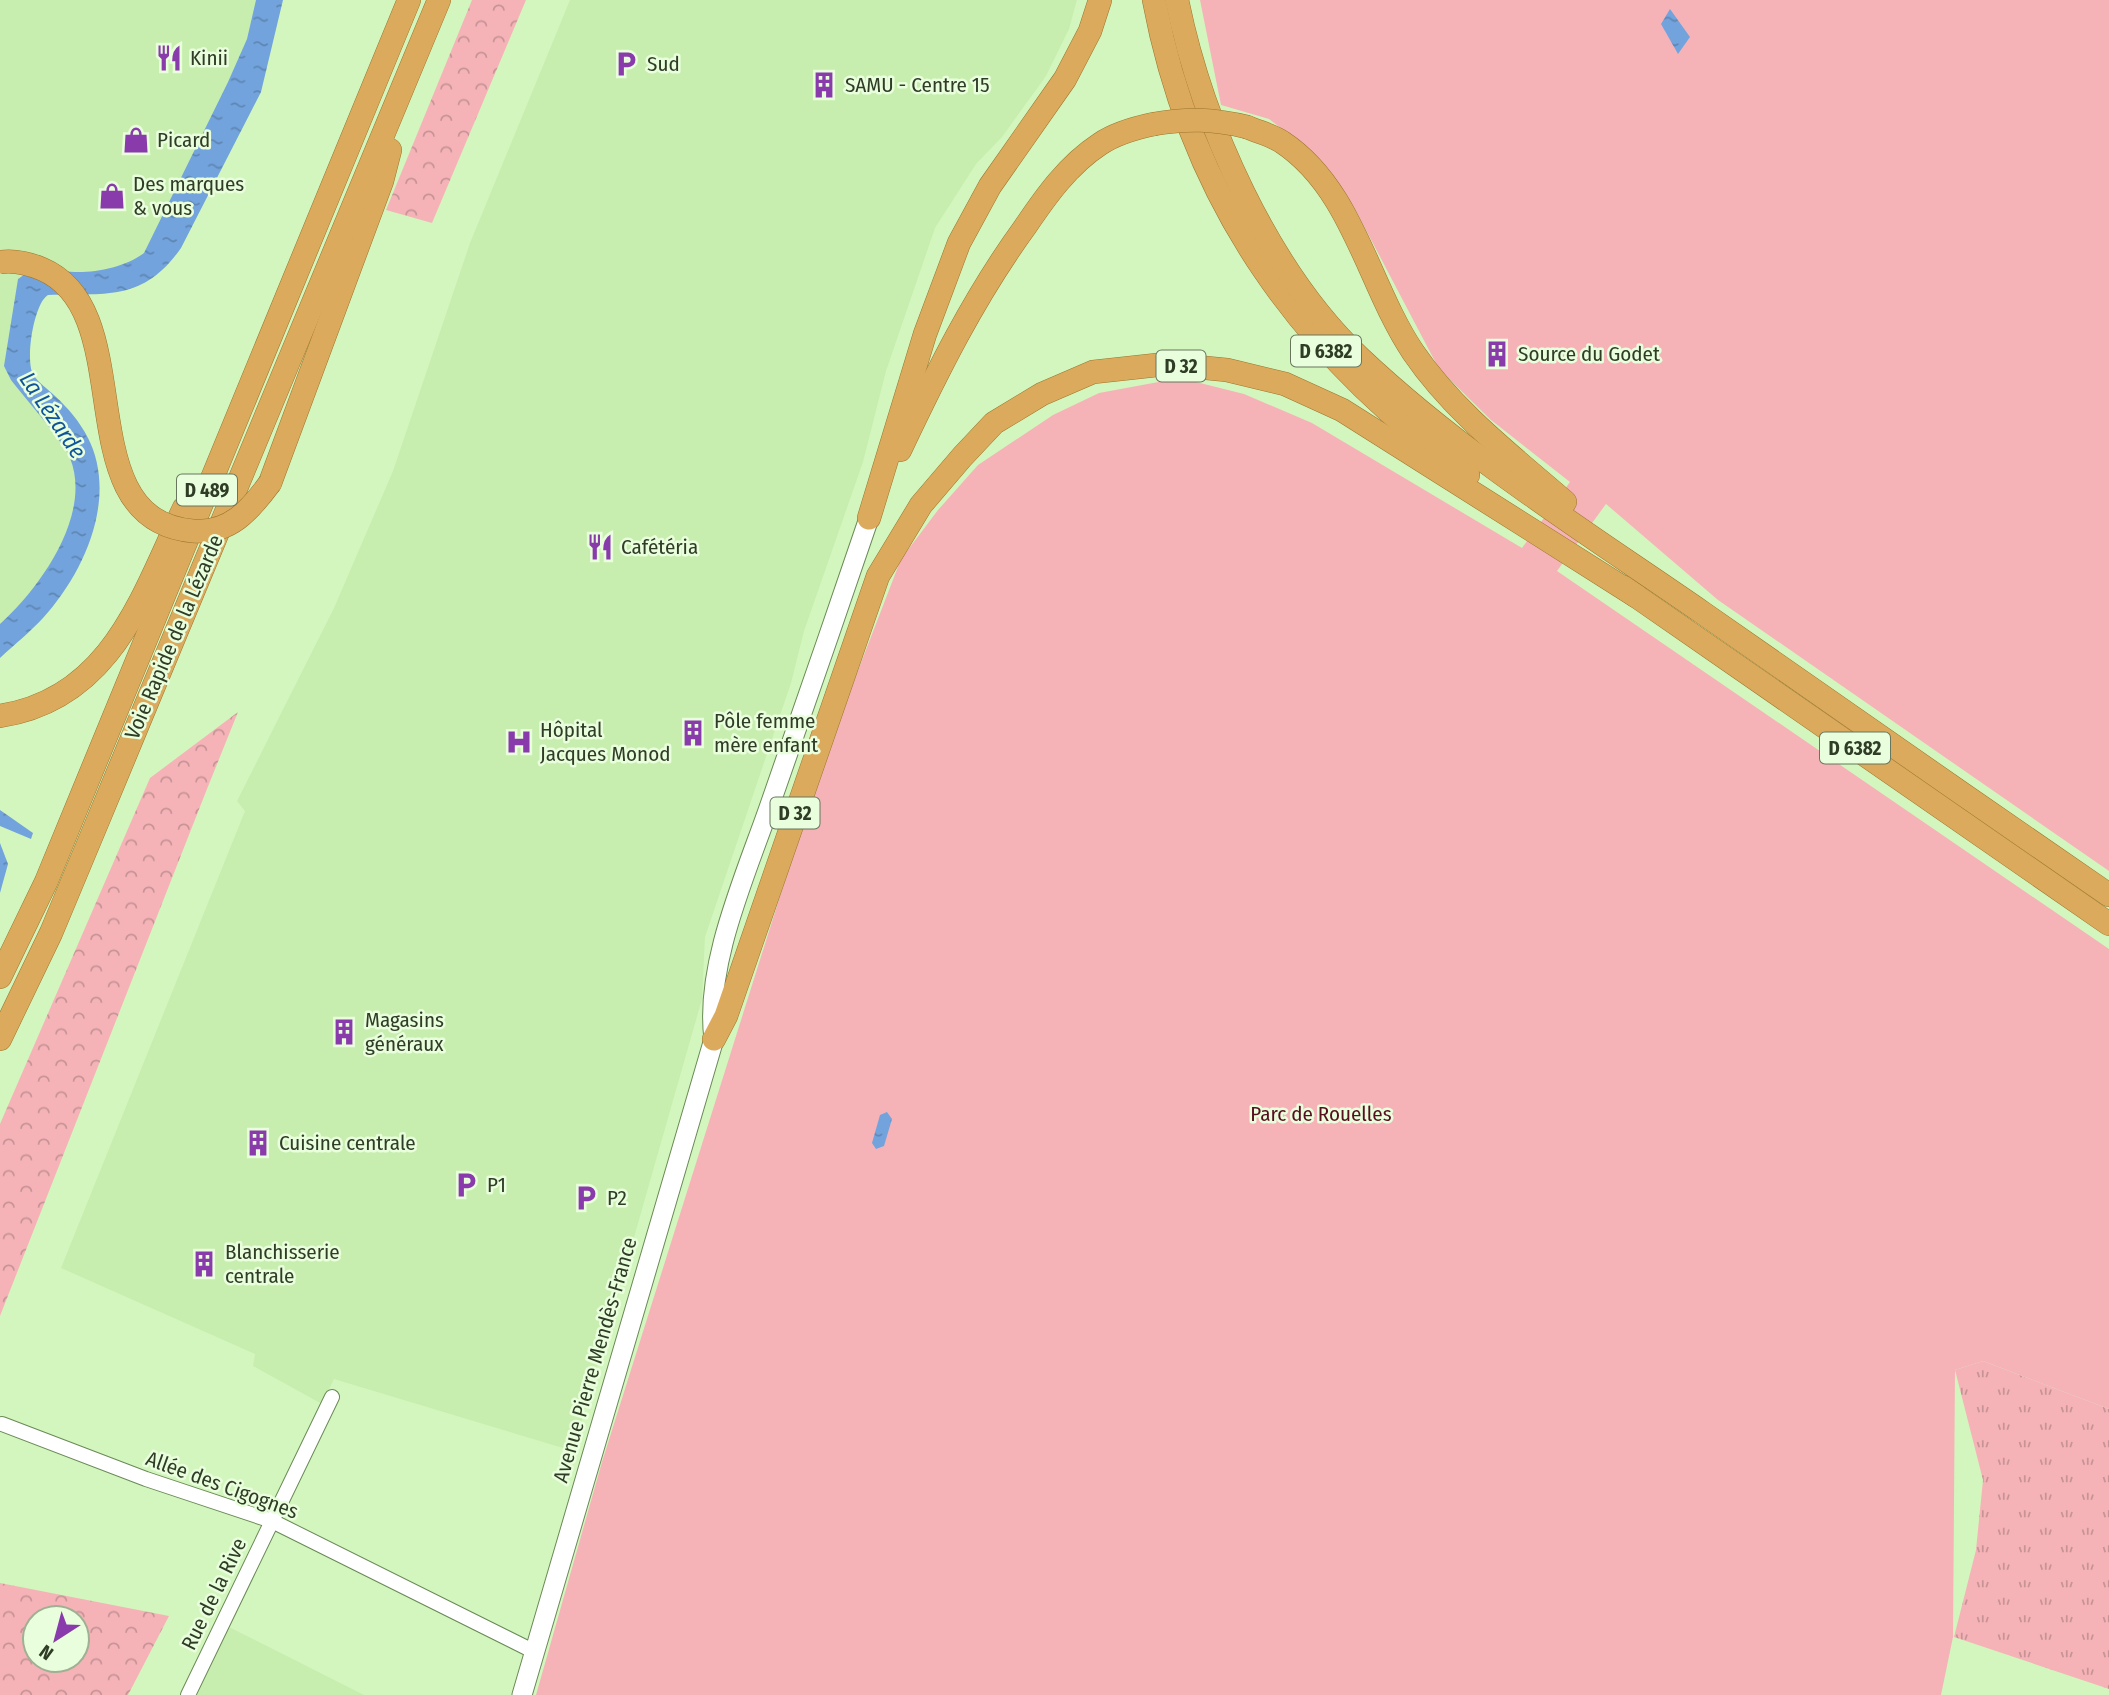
<svg xmlns="http://www.w3.org/2000/svg" width="2109" height="1695" font-family="'Fira Sans Condensed',sans-serif">
  <style>
    .built { fill: #c7eeaf }
    .grass { fill: url(#grass-tufts) }
    .forest { fill: url(#forest-crowns); fill-rule: evenodd }
    .park { fill: #f5b3b8 }
    .water { fill: url(#water-ripples) }
    .lines { fill: none; stroke-linecap: round; stroke-linejoin: round }
    .minor-casing { stroke: #6a8956; stroke-width: 16 }
    .secondary-casing { stroke: #6a8956; stroke-width: 21 }
    .trunk-casing { stroke: #9a762f; stroke-width: 24 }
    .minor { stroke: #fff; stroke-width: 14 }
    .secondary { stroke: #fff; stroke-width: 19 }
    .trunk { stroke: #dcaa5c; stroke-width: 23 }
    .trunk-bridge-casing { stroke: #9a762f; stroke-width: 24; stroke-linecap: butt }
    .trunk-bridge { stroke: #dcaa5c; stroke-width: 23 }
    .labels { text-anchor: middle; dominant-baseline: central; stroke-width: 5; stroke-linejoin: round; paint-order: stroke }
    .shield { fill: #e9fedc; stroke: #67765d; stroke-width: 2 }
    .shield-label { font-size: 19px; font-weight: bold; fill: #2f3c26 }
    .poi-label { font-size: 21px; fill: #2f3c26; stroke: #e9fedc; text-anchor: start }
    .street-label { font-size: 21px; fill: #2f3c26; stroke: #e9fedc }
    .park-label { font-size: 21px; fill: #580e1f; stroke: #e9fedc }
    .water-label { font-size: 23px; font-style: italic; fill: #0f549b; stroke: #e9fedc }
  </style>
  <defs>
    <pattern id="grass-tufts" width="24" height="20" patternUnits="userSpaceOnUse" patternTransform="scale(1.75)"><rect width="24" height="20" fill="#f5b3b8"/><path d="M3 7l-1-3M5 7V3M7 7l1-3M15 17l-1-3M17 17v-4M19 17l1-3" fill="none" stroke="#c79395"/></pattern>
    <pattern id="forest-crowns" width="20" height="18" patternUnits="userSpaceOnUse" patternTransform="scale(1.75)"><rect width="20" height="18" fill="#f5b3b8"/><path d="M2 6a3 3 0 1 1 6 0M12 15a3 3 0 1 1 6 0" fill="none" stroke="#c79395"/></pattern>
    <pattern id="water-ripples" width="26" height="14" patternUnits="userSpaceOnUse" patternTransform="scale(1.75)"><rect width="26" height="14" fill="#72a3dd"/><path d="M2 4q2-2 4 0t4 0M15 11q2-2 4 0t4 0" fill="none" stroke="#5e86b3"/></pattern>
  </defs>
  <rect width="100%" height="100%" fill="#d3f6be"/>
  <g class="built">
    <polygon points="0,0 267,0 151,270 34,291 15,369 81,450 77,536 0,630"/>
    <polygon points="570,0 1077,0 1069,29 1046,76 1002,137 976,164 935,228 886,371 863,462 804,631 791,683 705,937 702,999 573,1451 334,1379 322,1404 253,1366 255,1354 61,1268 245,811 237,801 334,608 393,471 470,243"/>
    <polygon points="221,1623 364,1695 185,1695"/>
  </g>
  <polygon class="grass" points="1983,1361 2109,1409 2109,1689 1954,1637 1976,1550 1983,1480 1955,1370"/>
  <g class="forest">
    <polygon points="472,0 526,0 432,223 386,210"/>
    <polygon points="238,712 207,789 0,1316 0,1124 150,778"/>
    <path d="M0 1583 169 1616 128 1695H0ZM35 1618H77V1660H35Z"/>
  </g>
  <polygon class="park" points="1200,0 2109,0 2109,871 1718,600 1606,504 1557,571 2109,949 2109,1409 1983,1361 1955,1370 1953,1637 1941,1695 536,1695 602,1462 820,769 901,559 938,510 978,465 1053,415 1099,393 1180,378 1244,394 1312,423 1522,548 1570,482 1491,420 1439,369 1356,211 1318,157 1269,119 1221,105"/>
  <g class="water">
    <path d="M256 0H283L261 92 181 248C143 302 107 293 48 295 34 303 25 359 33 374 38 383 48 389 55 396 68 408 80 422 88 438 118 497 85 572 43 618 30 632 14 645 0 658V624C39 589 93 515 70 458 63 441 24 397 11 380L4 366 18 279C24 275 30 269 37 268 48 265 53 269 64 271 87 275 125 268 144 253L228 82 247 39Z"/>
    <polygon points="1670,9 1690,37 1678,54 1661,24"/>
    <polygon points="0,810 33,833 31,839 0,826"/>
    <polygon points="0,843 8,864 0,893"/>
    <polygon points="887,1112 892,1119 884,1146 876,1149 872,1143 880,1115"/>
  </g>
  <g class="lines">
    <g class="minor-casing">
      <g id="minor">
        <polyline points="2,1424 146,1479 272,1521 535,1652"/>
        <polyline points="188,1695 332,1397"/>
      </g>
    </g>
    <g class="secondary-casing">
      <path id="secondary" d="M522 1695 714 1039C704 964 748 870 772 799 805 705 837 612 869 518"/>
    </g>
    <g class="trunk-casing">
      <g id="trunk">
        <path d="M1154 0C1192 203 1302 355 1468 475"/>
        <path d="M1177 0C1202 123 1268 271 1360 358 1464 456 1586 532 1703 613 1838 707 1973 802 2109 895"/>
        <path d="M1247 127C1258 132 1272 135 1282 142 1353 189 1368 285 1413 352 1453 411 1512 456 1565 502"/>
        <path d="M900 450C937 372 974 297 1025 227 1046 196 1068 165 1100 144 1116 133 1135 128 1154 124"/>
        <polyline points="270,483 382,181 390,150"/>
        <polyline points="869,518 925,334 959,243 990,186 1065,79 1090,31 1100,0"/>
        <polyline points="1623,587 2109,924"/>
        <path d="M0 716C111 699 142 597 184 508"/>
        <polyline points="0,977 46,882 409,0"/>
        <polyline points="0,1039 51,933 94,830 439,0"/>
        <polyline points="714,1039 726,1016 878,576 921,505 962,457 994,423 1042,394 1093,372 1166,364 1227,370 1285,384 1342,410 1636,596"/>
      </g>
    </g>
    <use href="#minor" class="minor"/>
    <use href="#secondary" class="secondary"/>
    <use href="#trunk" class="trunk"/>
    <g class="trunk-bridge-casing">
      <g id="trunk-bridge">
        <path d="M1154 124C1188 118 1214 119 1247 127"/>
        <path d="M0 262C15 260 28 263 42 269 143 312 64 520 193 531 230 534 250 510 270 483"/>
      </g>
    </g>
    <use href="#trunk-bridge" class="trunk-bridge"/>
  </g>
  <defs>
    <g id="restaurant-bare" transform="scale(2.1)"><path d="M-5-6h1v4h1v-4h1v4h1v-4h1v5L-1.5 .5V6h-2V.5L-5-1ZM5-6V6H3V1.5H1.5Q1.5-4 5-6Z" fill="#893bac" stroke="#e9fedc" stroke-width="2.5" paint-order="stroke"/></g>
    <g id="parking-bare" transform="scale(2.1)"><path d="M-3.5-5.5H1a3.5 3.5 0 0 1 0 7H-1V5.5H-3.5ZM-1-3.4V-.6H.8a1.4 1.4 0 0 0 0-2.8Z" fill="#893bac" stroke="#e9fedc" stroke-width="2.5" paint-order="stroke"/></g>
    <g id="building-bare" transform="scale(2.1)"><path d="M-4-6H4V6H1V3H-1V6H-4ZM-2.5-4.3h1.7v1.8h-1.7ZM.8-4.3h1.7v1.8H.8ZM-2.5-1h1.7V.8h-1.7ZM.8-1h1.7V.8H.8Z" fill="#893bac" stroke="#e9fedc" stroke-width="2.5" paint-order="stroke"/></g>
    <g id="shop-bare" transform="scale(2.1)"><path d="M-5-2.5h2.3a2.7 3.5 0 0 1 5.4 0H5L5.5 6h-11ZM-1.5-2.5h3a1.5 2.3 0 0 0-3 0Z" fill="#893bac" stroke="#e9fedc" stroke-width="2.5" paint-order="stroke"/></g>
    <g id="hospital-bare" transform="scale(2.1)"><path d="M-5-5h3v3.5h4V-5h3V5h-3V1.5h-4V5h-3Z" fill="#893bac" stroke="#e9fedc" stroke-width="2.5" paint-order="stroke"/></g>
  </defs>
  <g fill-rule="evenodd">
    <use href="#restaurant-bare" x="169" y="58"/>
    <use href="#parking-bare" x="626" y="64"/>
    <use href="#building-bare" x="824" y="85"/>
    <use href="#shop-bare" x="136" y="140"/>
    <use href="#shop-bare" x="112" y="196"/>
    <use href="#building-bare" x="1497" y="354"/>
    <use href="#restaurant-bare" x="600" y="547"/>
    <use href="#building-bare" x="693" y="733"/>
    <use href="#hospital-bare" x="519" y="742"/>
    <use href="#building-bare" x="344" y="1032"/>
    <use href="#building-bare" x="258" y="1143"/>
    <use href="#parking-bare" x="466" y="1185"/>
    <use href="#parking-bare" x="586" y="1198"/>
    <use href="#building-bare" x="204" y="1264"/>
  </g>
  <g class="labels">
    <g class="shield">
      <rect x="1291" y="335.5" width="70" height="31" rx="5"/>
      <rect x="1156.5" y="350.5" width="49" height="31" rx="5"/>
      <rect x="177" y="474.5" width="60" height="31" rx="5"/>
      <rect x="1820" y="732.5" width="70" height="31" rx="5"/>
      <rect x="770.5" y="797.5" width="49" height="31" rx="5"/>
    </g>
    <g class="shield-label">
      <text x="1326" y="351">D 6382</text>
      <text x="1181" y="366">D 32</text>
      <text x="207" y="490">D 489</text>
      <text x="1855" y="748">D 6382</text>
      <text x="795" y="813">D 32</text>
    </g>
    <g class="poi-label">
      <text x="190" y="58">Kinii</text>
      <text x="647" y="64">Sud</text>
      <text x="845" y="85">SAMU - Centre 15</text>
      <text x="157" y="140">Picard</text>
      <text x="133" y="184">Des marques<tspan x="133" dy="24">&amp; vous</tspan></text>
      <text x="1518" y="354">Source du Godet</text>
      <text x="621" y="547">Cafétéria</text>
      <text x="714" y="721">Pôle femme<tspan x="714" dy="24">mère enfant</tspan></text>
      <text x="540" y="730">Hôpital<tspan x="540" dy="24">Jacques Monod</tspan></text>
      <text x="365" y="1020">Magasins<tspan x="365" dy="24">généraux</tspan></text>
      <text x="279" y="1143">Cuisine centrale</text>
      <text x="487" y="1185">P1</text>
      <text x="607" y="1198">P2</text>
      <text x="225" y="1252">Blanchisserie<tspan x="225" dy="24">centrale</tspan></text>
    </g>
    <g class="street-label">
      <text transform="translate(174 637) rotate(-67)">Voie Rapide de la Lézarde</text>
      <text transform="translate(595 1360) rotate(-74)">Avenue Pierre Mendès-France</text>
      <text transform="translate(222 1485) rotate(20)">Allée des Cigognes</text>
      <text transform="translate(214 1594) rotate(-64)">Rue de la Rive</text>
    </g>
    <g class="park-label">
      <text x="1321" y="1114">Parc de Rouelles</text>
    </g>
    <g class="water-label">
      <text transform="translate(53 415) rotate(56)">La Lézarde</text>
    </g>
  </g>
  <g transform="translate(56 1639) rotate(216)"><circle r="33" fill="#e9fedc" stroke="#9fb093" stroke-width="2"/>
  <path d="M0-5L12 26L0 18L-12 26Z" fill="#893bac"/>
  <text y="-10" font-size="19" font-weight="bold" text-anchor="middle" fill="#2f3c26">N</text>
  </g>
</svg>
